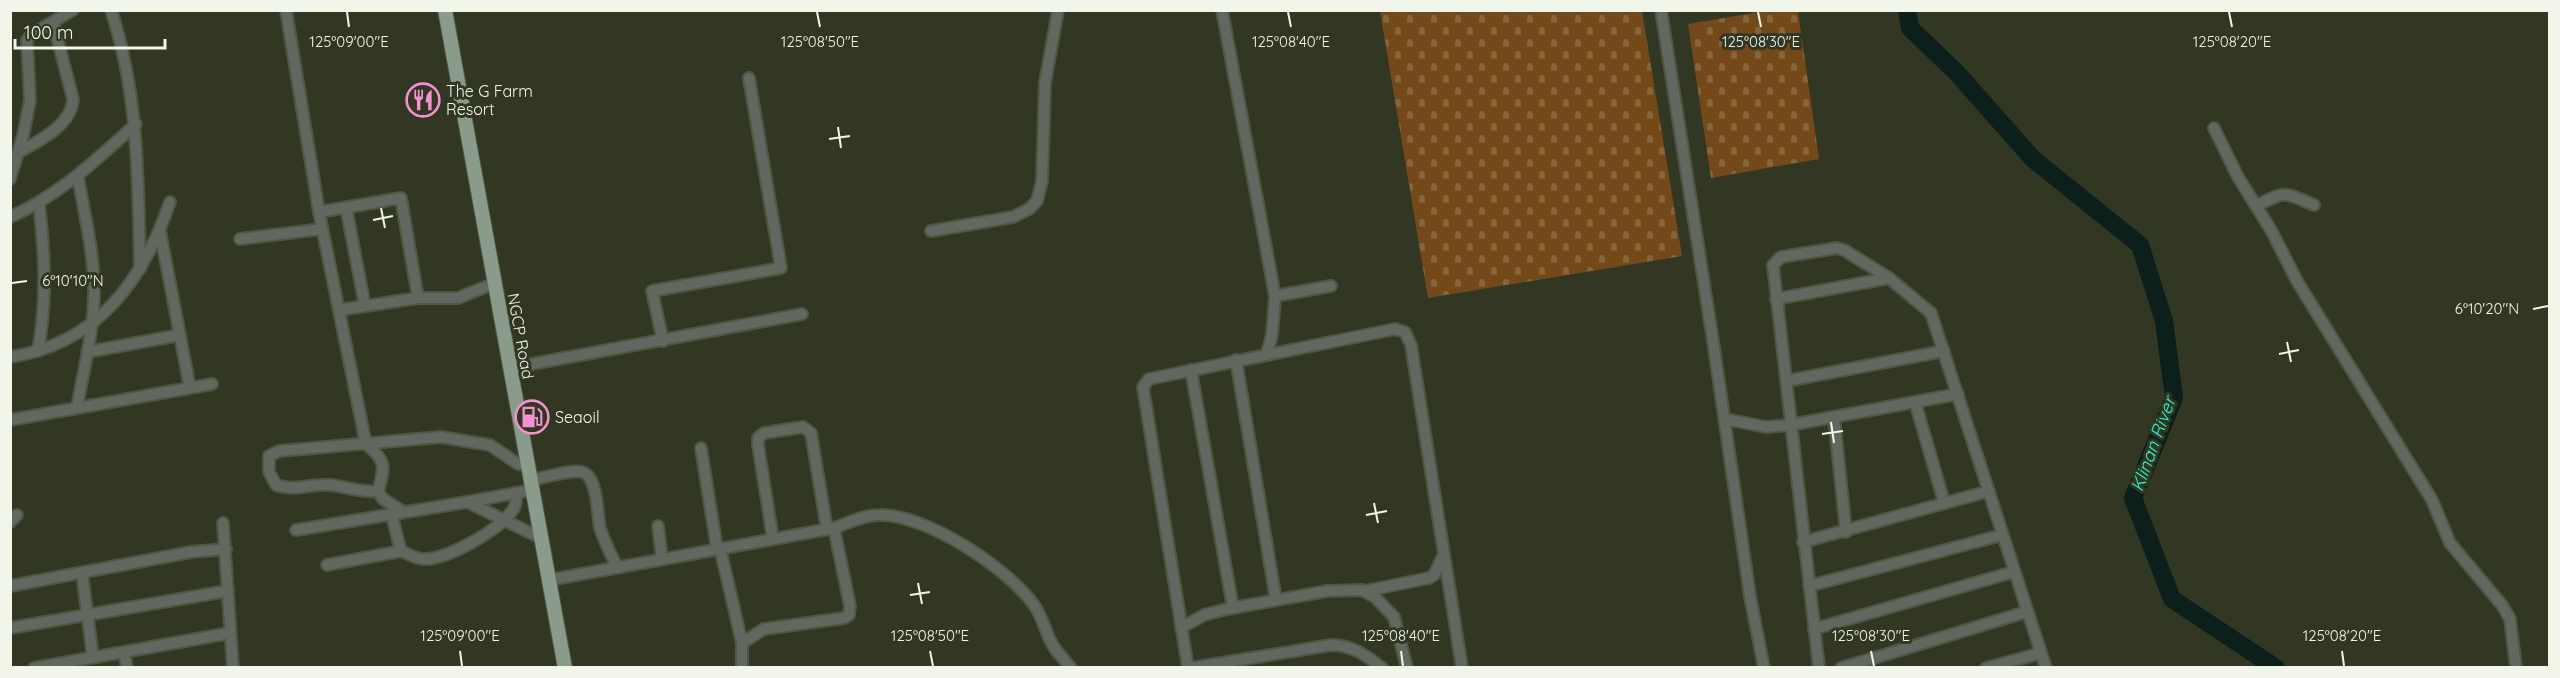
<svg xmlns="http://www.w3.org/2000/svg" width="2560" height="678" font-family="Quicksand,sans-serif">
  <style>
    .cemetery { fill: url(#cemetery-stones) }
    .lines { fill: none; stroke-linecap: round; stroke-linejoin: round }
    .river { stroke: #0d1f1b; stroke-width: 18 }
    .minor-casing { stroke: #505643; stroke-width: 14 }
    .major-casing { stroke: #505643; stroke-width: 16 }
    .minor { stroke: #606860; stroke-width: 10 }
    .major { stroke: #8a9a8b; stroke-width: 14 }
    .ticks { fill: none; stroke: #f2f6ea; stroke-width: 2 }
    .labels { text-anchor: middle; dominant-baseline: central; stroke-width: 6; stroke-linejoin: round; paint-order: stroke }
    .poi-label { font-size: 16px; fill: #f2f6ea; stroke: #313723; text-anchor: start }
    .street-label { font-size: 16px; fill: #f2f6ea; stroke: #313723 }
    .water-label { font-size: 18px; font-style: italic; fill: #28fbd6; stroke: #313723 }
    .ticks-label { font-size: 15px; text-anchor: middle; fill: #f2f6ea; stroke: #313723; stroke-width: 6; stroke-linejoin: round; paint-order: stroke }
  </style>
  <defs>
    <pattern id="cemetery-stones" width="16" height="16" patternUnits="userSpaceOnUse" patternTransform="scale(1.5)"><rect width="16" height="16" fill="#74491a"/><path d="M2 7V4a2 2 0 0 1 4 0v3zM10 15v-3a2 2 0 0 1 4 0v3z" fill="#88643b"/></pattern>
  </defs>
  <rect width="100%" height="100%" fill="#313723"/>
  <g class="cemetery">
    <polygon points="1771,10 1798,11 1819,159 1711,178 1688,24"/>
    <polygon points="1380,11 1642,11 1682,256 1428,298"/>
  </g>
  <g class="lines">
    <polyline class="river" points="1907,10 1910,28 1957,73 2033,159 2140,245 2164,321 2174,398 2133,498 2172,599 2276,668"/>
    <g class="minor-casing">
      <g id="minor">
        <path d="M111 10C139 95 138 181 140 269"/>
        <path d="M286 10 319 212 366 444C387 461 385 467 378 491L383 499 402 511"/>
        <polyline points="1222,10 1275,296 1272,335 1267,353"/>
        <polyline points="1661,10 1713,341 1750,596 1764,668"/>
        <polyline points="2214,128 2238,177 2271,230 2297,281 2432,500 2450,543 2502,605 2510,619 2516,668"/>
        <path d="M19 152C39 141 72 125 73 99L53 22"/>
        <polyline points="10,179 23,136 30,100 27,40 32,34 73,10"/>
        <path d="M2256 206C2287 190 2283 192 2314 205"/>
        <polyline points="346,207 365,306"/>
        <polyline points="319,212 401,198 418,298"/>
        <path d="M10 217C60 195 96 160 136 124"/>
        <polyline points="160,231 190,388"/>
        <polyline points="931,231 1013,217 1029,209 1037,201 1042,181 1045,83 1058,10"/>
        <polyline points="240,239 322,229"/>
        <polyline points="1275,296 1331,286"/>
        <polyline points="1776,299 1889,278"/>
        <polyline points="339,310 418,298 458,298 495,283"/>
        <polyline points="663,341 652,291 781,268 749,78"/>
        <path d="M38 351C47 301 45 255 39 204"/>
        <polyline points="87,352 180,335"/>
        <path d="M10 357C97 344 143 281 170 202"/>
        <polyline points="1236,360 1276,600"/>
        <polyline points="510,368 802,314"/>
        <polyline points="1191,370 1233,608"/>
        <polyline points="1786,381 1944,351"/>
        <polyline points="1915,402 1944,502"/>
        <path d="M77 408C83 372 93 335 94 297 95 258 85 216 78 177"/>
        <polyline points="1834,417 1846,532"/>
        <polyline points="1725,419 1766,427 1790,425 1958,394"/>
        <polyline points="10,420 212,384"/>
        <polyline points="701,448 717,549"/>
        <path d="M531 480C544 478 570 469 582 472 598 476 597 514 600 528 604 541 611 555 617 567"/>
        <path d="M378 491C362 493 347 487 331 485 311 483 297 492 276 485L269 472V456L279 451 441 437 490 445 518 464 528 465"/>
        <polyline points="467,502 516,493"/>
        <path d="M391 513 401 551C408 554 416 559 423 559 447 560 499 530 512 511 517 505 516 499 516 493L532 490"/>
        <polyline points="10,522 17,515"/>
        <polyline points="223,523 233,668"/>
        <polyline points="658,526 662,559"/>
        <polyline points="296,530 467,502 541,538"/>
        <polyline points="773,539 758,445 758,438 764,433 803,427 811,433 827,529"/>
        <polyline points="1803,542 1989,491"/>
        <polyline points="720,548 742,643 742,668"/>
        <polyline points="327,565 401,551"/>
        <polyline points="82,573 93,657"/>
        <path d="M549 580 834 528C848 523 864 515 879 515 924 513 1008 568 1034 605 1042 616 1045 630 1051 642 1056 652 1064 659 1071 668"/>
        <polyline points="10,586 191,552 226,549"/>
        <polyline points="1809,586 2002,535"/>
        <polyline points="1365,591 1429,578 1434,575 1443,556"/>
        <polyline points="10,628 227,591"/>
        <polyline points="1181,628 1204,615 1227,609 1327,591 1362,590 1375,597 1394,617 1407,668"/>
        <polyline points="1814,629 2013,572"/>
        <polyline points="742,643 764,629 844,618 849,615 850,606 834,528"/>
        <polyline points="124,652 127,668"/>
        <polyline points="34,668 230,633"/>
        <polyline points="1188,668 1143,387 1149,379 1395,329 1405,332 1411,345 1462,668"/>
        <path d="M1191 668 1331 645C1352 645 1366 655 1382 668"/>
        <polyline points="1819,668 1773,265 1781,257 1837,248 1844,250 1889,278 1931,313 2046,668"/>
        <polyline points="1841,668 2026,612"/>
        <polyline points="1986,668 2041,653"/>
      </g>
    </g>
    <g class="major-casing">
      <polyline id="major" points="445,10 565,668"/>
    </g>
    <use href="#minor" class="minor"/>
    <use href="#major" class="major"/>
  </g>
  <path class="ticks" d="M347 12 349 27M817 12 820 27M1288 12 1291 27M1758 12 1761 27M2229 12 2232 27M838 127 841 148M829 139 850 136M381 208 385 228M373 220 393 216M12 283 27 281M2533 309 2548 306M2287 342 2291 362M2279 354 2299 350M1831 422 1834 443M1822 434 1843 431M1374 503 1378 523M1366 515 1387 511M918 583 922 604M910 595 930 592M460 651 462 666M930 651 933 666M1401 651 1403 666M1871 651 1874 666M2342 651 2344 666"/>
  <defs>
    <g id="restaurant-ring" transform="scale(1.725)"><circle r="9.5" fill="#313723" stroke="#f590d1" stroke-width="1.5"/><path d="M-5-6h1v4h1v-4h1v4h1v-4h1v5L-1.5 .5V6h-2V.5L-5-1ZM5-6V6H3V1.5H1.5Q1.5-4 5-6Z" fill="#f590d1"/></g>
    <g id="fuel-ring" transform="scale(1.725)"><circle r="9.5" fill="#313723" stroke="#f590d1" stroke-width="1.5"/><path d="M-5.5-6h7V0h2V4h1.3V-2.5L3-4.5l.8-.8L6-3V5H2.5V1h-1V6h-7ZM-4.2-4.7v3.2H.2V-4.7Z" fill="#f590d1"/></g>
  </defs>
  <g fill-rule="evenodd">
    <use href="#restaurant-ring" x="423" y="100"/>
    <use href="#fuel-ring" x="532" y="417"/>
  </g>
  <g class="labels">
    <g class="poi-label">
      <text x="446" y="91">The G Farm<tspan x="446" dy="18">Resort</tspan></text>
      <text x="555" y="417">Seaoil</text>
    </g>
    <g class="street-label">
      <text transform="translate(521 336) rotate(80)">NGCP Road</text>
    </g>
    <g class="water-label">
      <text transform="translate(2153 444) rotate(-70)">Klinan River</text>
    </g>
  </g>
  <g class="ticks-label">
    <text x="820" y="47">125°08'50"E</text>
    <text x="1761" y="47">125°08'30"E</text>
    <text x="2232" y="47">125°08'20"E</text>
    <text x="349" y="47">125°09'00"E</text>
    <text x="1291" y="47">125°08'40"E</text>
    <text x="73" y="286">6°10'10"N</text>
    <text x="2487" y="314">6°10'20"N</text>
    <text x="460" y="641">125°09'00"E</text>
    <text x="930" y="641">125°08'50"E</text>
    <text x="1401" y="641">125°08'40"E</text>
    <text x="1871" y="641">125°08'30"E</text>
    <text x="2342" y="641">125°08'20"E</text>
  </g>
  <rect width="2560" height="678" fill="none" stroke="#f2f6ea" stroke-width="24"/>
  <path d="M15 39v9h150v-9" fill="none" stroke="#f2f6ea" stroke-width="3"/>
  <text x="24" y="39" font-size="18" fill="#f2f6ea" stroke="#313723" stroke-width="4.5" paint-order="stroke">100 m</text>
</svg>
